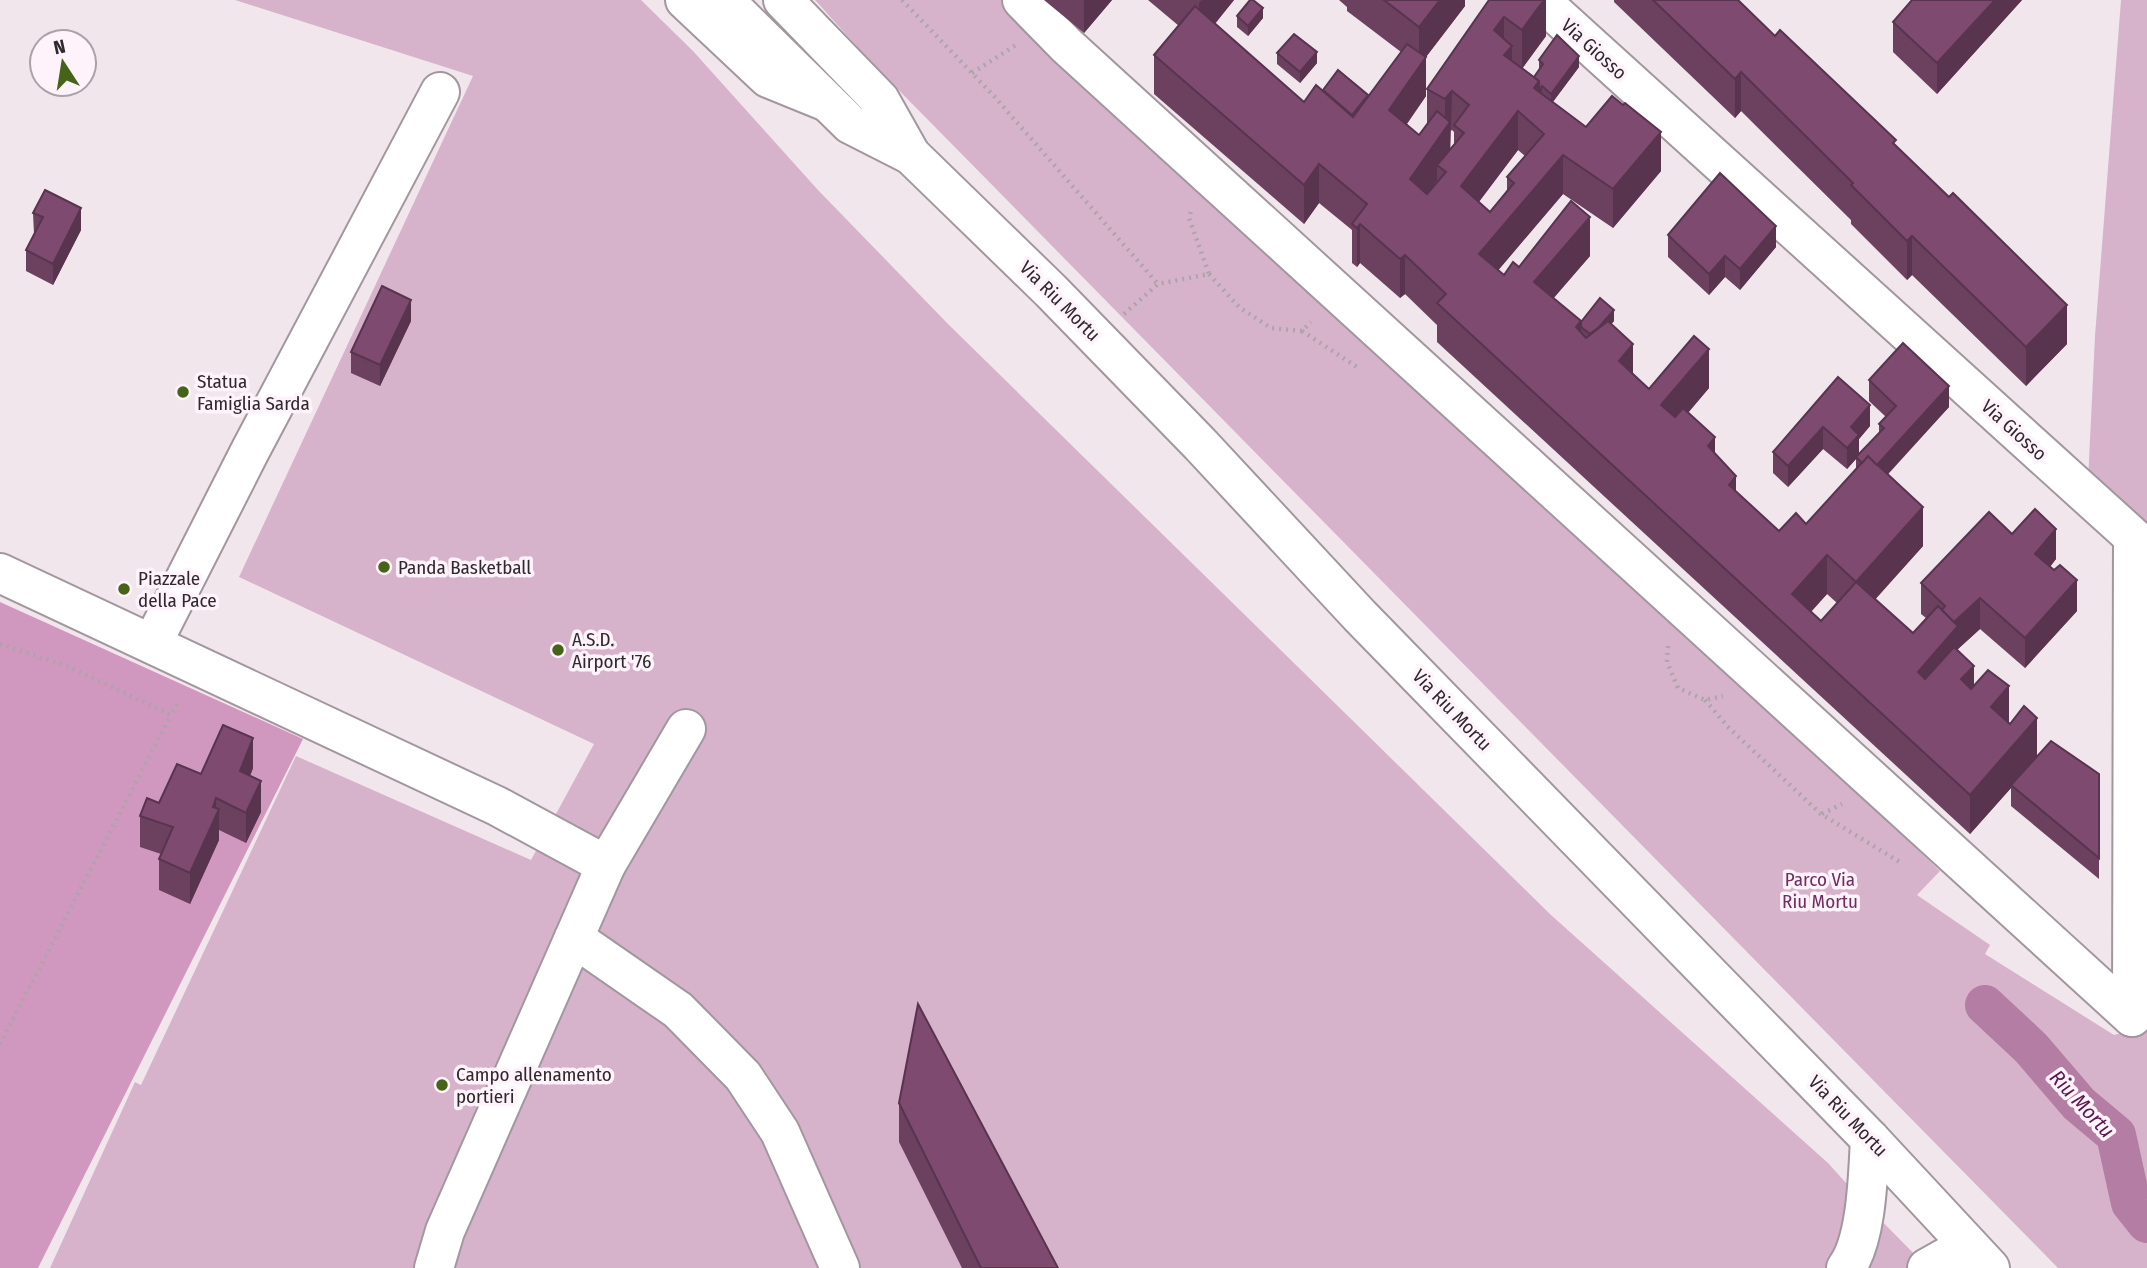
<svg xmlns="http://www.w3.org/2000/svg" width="2147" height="1268" font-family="'Fira Sans Condensed',sans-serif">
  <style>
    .green { fill: #d7b3cb }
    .forest { fill: #d198bf }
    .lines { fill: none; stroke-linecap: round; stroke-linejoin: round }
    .canal { stroke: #b47da3; stroke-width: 40 }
    .minor-casing { stroke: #a2979e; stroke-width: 42 }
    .major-casing { stroke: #a2979e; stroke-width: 42 }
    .path { stroke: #ada4aa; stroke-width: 4.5; stroke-dasharray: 2 5; stroke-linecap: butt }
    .minor { stroke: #fff; stroke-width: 38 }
    .major { stroke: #fff; stroke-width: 38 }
    .wall { fill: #6c405f; fill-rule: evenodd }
    .shaded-wall { fill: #58344e }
    .building { fill: #7e4a6f; stroke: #58344e; stroke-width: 2; fill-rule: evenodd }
    .poi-dot { fill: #466417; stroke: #fff3fb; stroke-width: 2.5 }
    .labels { text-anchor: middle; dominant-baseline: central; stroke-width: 7; stroke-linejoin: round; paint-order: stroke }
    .street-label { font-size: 19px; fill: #2e292c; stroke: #fff3fb }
    .poi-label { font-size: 19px; fill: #2e292c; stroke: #fff3fb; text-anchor: start }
    .park-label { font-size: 19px; fill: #702c5e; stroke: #fff3fb }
    .water-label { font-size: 21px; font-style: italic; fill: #5a174a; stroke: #fff3fb }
  </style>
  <rect width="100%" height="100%" fill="#f2e6ed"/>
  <g class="green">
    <polygon points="235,0 641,0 693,51 818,190 949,325 1551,915 1828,1163 1866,1205 1928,1268 50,1268 135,1082 141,1085 296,756 531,860 594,744 239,577 473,76"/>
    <polygon points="815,0 1030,0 1940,871 1917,895 1990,945 1985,954 2114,1035 2145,1026 2147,1017 2147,1268 2058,1268 870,61"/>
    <polygon points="2121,0 2147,0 2147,534 2088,481 2095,336"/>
  </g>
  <polygon class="forest" points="0,602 303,739 38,1268 0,1268"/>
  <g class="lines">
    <polyline class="canal" points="1985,1005 2031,1048 2079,1104 2116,1135 2131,1203 2147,1223"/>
    <g class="minor-casing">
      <g id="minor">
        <polyline points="685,0 768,78 827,102"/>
        <polyline points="1022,0 1067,46 2132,1017"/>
        <polyline points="1540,0 2133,537 2132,1017"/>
        <polyline points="0,573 497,806 606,865 445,1231 434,1268"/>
        <polyline points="152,644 250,451 440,92"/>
        <polyline points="606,865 686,729"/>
        <polyline points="574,938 678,1010 743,1076 780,1132 840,1268"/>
        <path d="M1846 1268C1867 1240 1868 1174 1870 1139"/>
        <polyline points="1927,1268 1968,1245"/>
      </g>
    </g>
    <g class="major-casing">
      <g id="major">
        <polyline points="724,0 850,124 911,155"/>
        <polyline points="783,0 880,100 911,155 1051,291 1200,444 1360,616 1870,1139 1990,1268"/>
      </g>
    </g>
    <g class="path">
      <polyline points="902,0 993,95 1158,284"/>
      <polyline points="972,73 1016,45"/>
      <polyline points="1209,274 1239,307 1271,328 1302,331 1311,322"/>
      <polyline points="1124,314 1158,284 1209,274 1189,218 1191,211"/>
      <polyline points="1302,331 1357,367"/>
      <polyline points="0,644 67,666 171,715 179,701"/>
      <polyline points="1668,646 1667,662 1678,688 1705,700 1723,696"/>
      <polyline points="1705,700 1729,728 1821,814 1903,864"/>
      <polyline points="1822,814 1842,804"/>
      <polyline points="0,1044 171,715"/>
    </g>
    <use href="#minor" class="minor"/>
    <use href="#major" class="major"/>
  </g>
  <g class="wall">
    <polygon points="1044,0 1112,0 1084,33"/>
    <path d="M1148 0H1234L1215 24 1304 102 1323 90 1368 97 1401 52 1347 11V7L1339 0H1465V6L1426 57V96L1407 124 1419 135 1427 124V89L1489 0H1546V36L1522 68 1534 77 1539 70V60L1579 67 1553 102 1586 127 1661 171 1613 228 1563 194 1498 270 1504 275 1519 267 1590 256 1553 298 1581 321H1614L1611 324 1633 374 1649 389 1709 388 1688 413 1715 454 1736 492 1779 531 1806 524 1856 469V459L1847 469 1823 449 1788 487 1773 473V452L1838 377 1870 426 1859 439V454L1879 433V424L1886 417 1869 401V380L1949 407 1887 474 1923 546 1875 599 1913 633 1926 618 1921 614V583L2012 534 2056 559 2050 567 2077 611 2025 668 1980 629 1958 649V651L1974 686 2009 723 2037 756 2099 774V879L2011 806V788L1970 834 1437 342V325L1405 294 1400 298 1360 263 1357 267 1352 263V230L1319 203 1304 224 1154 94V55L1179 26ZM1452 130 1454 132V144L1450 149V131ZM1518 150 1525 156 1507 177V190L1490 212 1479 202ZM1827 594 1837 603 1821 621 1811 612Z"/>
    <polygon points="1614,0 1738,0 1775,36 1896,146 2067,344 2026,386 1912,275 1907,280 1851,224 1851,220 1741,111 1735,118 1614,2"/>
    <polygon points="1912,0 2022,0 1937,94 1893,52 1893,22"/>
    <polygon points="1237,16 1263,18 1248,36 1237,27"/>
    <polygon points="1277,53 1317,63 1300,83 1277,64"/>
    <polygon points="33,213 81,230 53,285 26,271 26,250 34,234"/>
    <polygon points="1668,235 1776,247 1740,290 1725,277 1709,295 1668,257"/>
    <polygon points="411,321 380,386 351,373 351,352"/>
    <polygon points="253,768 250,776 261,812 246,843 219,830 219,840 190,904 159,890 159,859 161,854 140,847 140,816 201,774"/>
    <polygon points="899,1103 1058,1268 962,1268 899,1142"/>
  </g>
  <g class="shaded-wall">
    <polygon points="1084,0 1112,0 1084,33"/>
    <polygon points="1202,0 1234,0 1199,42 1199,3"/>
    <polygon points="1440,0 1465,0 1465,6 1419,66 1419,27"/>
    <polygon points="1544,0 1546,0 1546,36 1522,69 1522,30"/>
    <polygon points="1995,0 2022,0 1937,94 1937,63"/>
    <polygon points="1263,8 1263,18 1248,36 1248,26"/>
    <polygon points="1504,17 1504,56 1494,30"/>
    <polygon points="1512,46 1512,85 1504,55"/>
    <polygon points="1317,52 1317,63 1300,83 1300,72"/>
    <polygon points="1579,56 1579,67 1551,104 1551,94"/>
    <polygon points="1426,57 1426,96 1389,149 1389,110"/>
    <polygon points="1741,72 1741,111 1735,118 1735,79"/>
    <polygon points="1539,81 1542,86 1542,97 1534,88"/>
    <polygon points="1452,91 1450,161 1437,165 1437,180 1410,218 1410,179 1445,129 1445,99"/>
    <polygon points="1518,111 1518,150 1461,225 1461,186"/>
    <polygon points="1661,132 1661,171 1613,228 1613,189"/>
    <polygon points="1563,155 1563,194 1479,293 1479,254"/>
    <polygon points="1319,164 1319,203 1304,224 1304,185"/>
    <polygon points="81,208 81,230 53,285 53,264"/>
    <polygon points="1590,217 1590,256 1534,321 1534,282"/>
    <polygon points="1360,224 1360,263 1357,267 1357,228"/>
    <polygon points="1776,226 1776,247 1740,290 1740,269"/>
    <polygon points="1912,236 1912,275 1907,280 1907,241"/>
    <polygon points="1405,255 1405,294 1400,298 1400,259"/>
    <polygon points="1725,256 1725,277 1709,295 1709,274"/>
    <polygon points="411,300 411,321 380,386 380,365"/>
    <polygon points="2067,305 2067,344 2026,386 2026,347"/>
    <polygon points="1614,310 1614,321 1592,347 1592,336"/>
    <polygon points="1581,321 1581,360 1576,327"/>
    <polygon points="1633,344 1633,383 1619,361"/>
    <polygon points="1709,349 1709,388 1661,444 1661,405"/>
    <polygon points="1949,386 1949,407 1871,493 1871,472"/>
    <polygon points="1870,405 1870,426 1859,439 1859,456 1856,457 1856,459 1847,469 1847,448 1851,427"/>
    <polygon points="1823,427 1823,449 1788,487 1788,466"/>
    <polygon points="1715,437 1715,476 1708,446"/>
    <polygon points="1736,476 1736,515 1729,485"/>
    <polygon points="1923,507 1923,546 1856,621 1856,582"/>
    <polygon points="2056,529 2056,559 2035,585 2035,554"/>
    <polygon points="1827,555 1827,594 1793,631 1792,594"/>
    <polygon points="2077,580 2077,611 2025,668 2025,638"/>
    <polygon points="1980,598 1980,629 1958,649 1958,665 1918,711 1918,672 1953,623"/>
    <polygon points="1974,666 1974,705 1961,679"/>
    <polygon points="2009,686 2009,725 1991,707"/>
    <polygon points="2037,718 2037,757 2011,785 2011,788 1970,834 1970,795"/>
    <polygon points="253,738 253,768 240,802 240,771"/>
    <polygon points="261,781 261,812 246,843 246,813"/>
    <polygon points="216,798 216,816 219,809 219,840 190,904 190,873"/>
  </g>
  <g class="building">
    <polygon points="1250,0 1253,0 1263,8 1248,26 1237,16"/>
    <polygon points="1384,0 1440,0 1419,27"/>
    <path d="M1489 0H1544L1522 30 1504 17 1494 30 1512 46 1504 55 1539 81 1534 88 1586 127 1612 96 1623 105 1625 103 1661 132 1613 189 1563 155 1479 254 1504 275 1513 262 1519 267 1571 201 1590 217 1534 282 1581 321 1576 327 1586 338 1608 321 1633 344 1619 361 1649 389 1694 336 1709 349 1661 405 1675 417 1683 408 1715 437 1708 446 1736 476 1729 485 1779 531 1796 513 1806 524 1868 456 1923 507 1856 582 1827 555 1792 594 1821 621 1856 582 1913 633 1938 606 1958 626 1918 672 1925 679 1954 647 1974 666 1961 679 1971 689 1988 670 2009 686 1991 707 2010 724 2024 706 2037 718 1970 795 1437 303 1446 294 1405 255 1400 259 1360 224 1357 228 1352 224 1367 204 1319 164 1304 185 1154 55 1195 6 1304 102 1316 85 1353 117 1407 44 1426 57 1389 110 1419 135 1437 111 1450 122 1410 179 1427 194 1446 172 1437 165 1464 133 1454 125 1469 105 1452 91 1445 99 1427 89ZM1518 111 1544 134 1507 177 1514 183 1490 212 1461 186Z"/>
    <polygon points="1653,0 1738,0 1775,36 1780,30 1896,140 1893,143 1949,197 1953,193 2067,305 2026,347 1912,236 1907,241 1851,185 1853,183 1741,72 1735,79"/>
    <polygon points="1912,0 1995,0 1937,63 1893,22"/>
    <polygon points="1294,34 1317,52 1300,72 1277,53"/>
    <polygon points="1557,35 1579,56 1551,94 1542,86 1539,90 1539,81 1534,77 1543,64 1539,60"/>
    <polygon points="1338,70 1368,95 1352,115 1323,90"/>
    <polygon points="1720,173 1776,226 1740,269 1725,256 1709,274 1668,235"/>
    <polygon points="45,190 81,208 53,264 26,250 43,217 33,213"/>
    <polygon points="382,286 411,300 380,365 351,352"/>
    <polygon points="1600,298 1614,310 1599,327 1590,334 1581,327 1581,322"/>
    <polygon points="1903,343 1949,386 1877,465 1868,456 1862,463 1856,457 1884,428 1879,424 1896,406 1869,380"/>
    <polygon points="1838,377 1870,405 1851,427 1859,435 1847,448 1823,427 1788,466 1773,452"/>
    <polygon points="2035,509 2056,529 2035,554 2054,570 2060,565 2077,580 2025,638 1980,598 1954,622 1942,610 1945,606 1921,583 1989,512 2012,534"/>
    <polygon points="223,725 253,738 240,771 261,781 246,813 216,798 213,807 219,809 190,873 159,859 173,827 140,816 147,798 159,803 177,764 201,774"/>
    <polygon points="2051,741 2099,774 2099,858 2011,785"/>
    <polygon points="918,1004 1058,1268 981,1268 899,1103"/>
  </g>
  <g class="poi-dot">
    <circle cx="183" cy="392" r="7"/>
    <circle cx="384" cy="567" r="7"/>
    <circle cx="124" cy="589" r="7"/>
    <circle cx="558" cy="650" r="7"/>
    <circle cx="442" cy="1085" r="7"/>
  </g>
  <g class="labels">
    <g class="street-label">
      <text transform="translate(1594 49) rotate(42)">Via Giosso</text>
      <text transform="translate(1060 301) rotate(45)">Via Riu Mortu</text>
      <text transform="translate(2014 430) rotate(42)">Via Giosso</text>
      <text transform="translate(1452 710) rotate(46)">Via Riu Mortu</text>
      <text transform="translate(1848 1116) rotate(46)">Via Riu Mortu</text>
    </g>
    <g class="poi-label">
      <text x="197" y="381">Statua<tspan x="197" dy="22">Famiglia Sarda</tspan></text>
      <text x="398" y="567">Panda Basketball</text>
      <text x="138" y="578">Piazzale<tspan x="138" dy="22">della Pace</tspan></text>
      <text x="572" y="639">A.S.D.<tspan x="572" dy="22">Airport '76</tspan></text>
      <text x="456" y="1074">Campo allenamento<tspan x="456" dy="22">portieri</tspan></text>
    </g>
    <g class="park-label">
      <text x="1820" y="879">Parco Via<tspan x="1820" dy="22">Riu Mortu</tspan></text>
    </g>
    <g class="water-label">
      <text transform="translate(2082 1104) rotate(47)">Riu Mortu</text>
    </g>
  </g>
  <g transform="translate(63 63) rotate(348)"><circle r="33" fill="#fff3fb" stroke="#aba2a8" stroke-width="2"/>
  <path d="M0-5L12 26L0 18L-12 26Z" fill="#466417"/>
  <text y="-10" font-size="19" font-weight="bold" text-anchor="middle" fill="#2e292c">N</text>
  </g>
</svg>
